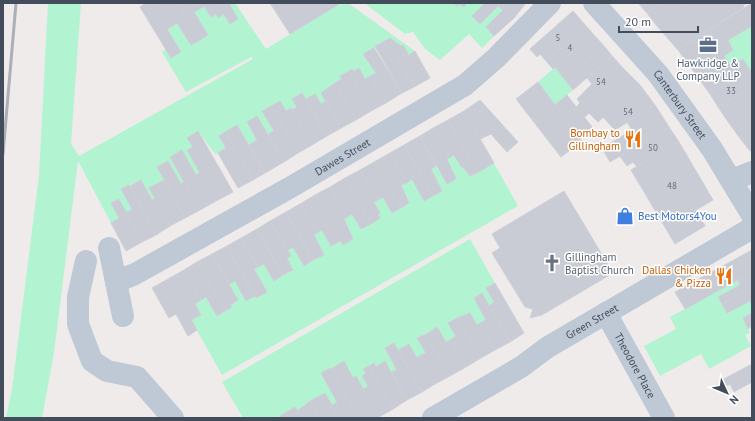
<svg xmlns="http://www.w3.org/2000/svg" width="755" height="421" font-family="'PT Sans',sans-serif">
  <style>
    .green { fill: #b2f4d2 }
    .building { fill: #c9ccd4; stroke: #ced0d8 }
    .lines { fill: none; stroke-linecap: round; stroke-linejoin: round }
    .minor { stroke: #bfc9d5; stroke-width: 22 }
    .rail { stroke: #acafb7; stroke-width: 3 }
    .labels { text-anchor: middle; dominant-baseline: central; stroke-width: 3; stroke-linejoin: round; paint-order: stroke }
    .number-label { font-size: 9px; fill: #646c79 }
    .service-label { font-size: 11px; fill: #4e5e75; stroke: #fff }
    .street-label { font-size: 11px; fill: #424c5b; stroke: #fff }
    .food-label { font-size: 11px; fill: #c56008; stroke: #fff; text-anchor: end }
    .shop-label { font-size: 11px; fill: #366cbe; stroke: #fff; text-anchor: start }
    .worship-label { font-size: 11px; fill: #5b616d; stroke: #fff; text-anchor: start }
  </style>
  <rect width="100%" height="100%" fill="#efebeb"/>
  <g class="green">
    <polygon points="48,3 81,3 71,144 79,156 253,59 251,57 186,92 162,52 166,49 171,58 181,52 167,29 177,23 191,45 208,35 194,12 204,6 211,17 216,14 219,18 224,14 230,24 238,19 229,3 235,3 266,49 338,5 348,3 415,51 409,55 401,46 389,38 375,46 387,67 375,48 363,55 376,73 365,79 359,69 354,71 352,69 340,76 342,79 321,93 326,101 321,104 315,94 306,99 302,93 293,98 297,107 292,110 290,108 286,111 280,101 263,110 274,131 268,134 257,117 247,123 257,140 249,145 237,125 219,136 226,148 215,154 198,131 188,138 193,147 187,150 200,172 196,175 182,151 170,157 184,182 181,184 168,161 157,167 164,180 150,188 155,198 152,200 141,180 121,189 132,209 126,213 111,203 119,218 111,223 78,161 54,353 42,418 6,418 12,389 39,175"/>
    <polygon points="364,3 453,3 457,6 459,4 485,3 480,24 498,6 503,10 486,27 494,36 482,48 469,34 440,60 425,49 413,32 405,34"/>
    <polygon points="752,26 752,68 750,70 743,59 731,66 724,56 733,50 728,40"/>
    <polygon points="555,67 573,90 555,105 538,82"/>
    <polygon points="454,155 462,168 463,167 470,176 494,163 518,206 222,375 191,320 201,314 195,304 206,297 217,316 231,307 230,305 238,300 229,284 235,281 256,298 267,292 254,269 264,264 274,280 293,270 287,258 290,256 287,250 293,247 304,266 323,255 314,235 322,230 331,246 341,241 353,239 344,219 352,214 361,229 380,218 378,214 380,213 374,202 383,197 392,213 409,202 401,185 412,179 424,201 442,191 431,169 436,166 447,184 455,179 447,159"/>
    <polygon points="470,239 495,283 486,288 494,302 489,306 482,293 474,298 486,320 477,325 470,313 464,316 463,315 449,322 456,336 446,342 437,327 417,338 426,353 417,358 409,344 398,350 394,343 385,349 397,370 392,372 385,361 376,367 364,369 366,373 362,376 368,386 363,389 356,377 353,378 344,362 331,369 329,368 321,373 337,402 332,405 325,393 303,405 304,407 297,411 295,408 277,418 243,418 222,382"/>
    <polygon points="738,280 740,285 718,297 727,313 750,301 752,306 752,313 743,318 750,333 745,335 751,346 709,369 701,354 660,376 644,346 676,329 670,317"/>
  </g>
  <g class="building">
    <polygon points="146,3 156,3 171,27 167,29 181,52 171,58 140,7"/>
    <polygon points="156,3 178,3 200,40 191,45 177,23 171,27"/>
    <polygon points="178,3 196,3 200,9 194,12 208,35 200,40"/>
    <polygon points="196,3 217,3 224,14 218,18 216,14 211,17 204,6 200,9"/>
    <polygon points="217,3 229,3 238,19 230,24"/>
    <polygon points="270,3 341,3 290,34"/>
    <polygon points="453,3 467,3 464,7 459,4 457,6"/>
    <polygon points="501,3 480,24 472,16 485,3"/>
    <polygon points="501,3 526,3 514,18 494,36 486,27 503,10 498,6"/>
    <polygon points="638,3 659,3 647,13"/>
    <polygon points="659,3 687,3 657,26 647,13"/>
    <polygon points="687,3 747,3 743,6 744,7 678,50 657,26"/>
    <polygon points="752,3 752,26 728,40 733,50 724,56 731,66 743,59 750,70 710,94 678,50"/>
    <polygon points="573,11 586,26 546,61 540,54 537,57 530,49"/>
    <polygon points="586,26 593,34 553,69 546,61"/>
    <polygon points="593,34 605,47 565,80 555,67"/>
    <polygon points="390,38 401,46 403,45 409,55 415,51 430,78 414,87 394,51 383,42"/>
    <polygon points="383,42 394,51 414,87 402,93 375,46"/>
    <polygon points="605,47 612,56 573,90 565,80"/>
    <polygon points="374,48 402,93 386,103 370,76 376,73 363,54"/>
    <polygon points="612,56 625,70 580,112 576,107 580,103 577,99 592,84 587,78"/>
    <polygon points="359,68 365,79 370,76 386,103 371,111 349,71 352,69 354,71"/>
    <polygon points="752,68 752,87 718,107 710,94"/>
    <polygon points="625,70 640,85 598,122 589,113 585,117 580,112"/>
    <polygon points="349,71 371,111 356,120 335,83 342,79 340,76"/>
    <polygon points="538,82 582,141 561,157 516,99"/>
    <polygon points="335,83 356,120 341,128 321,93"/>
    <polygon points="640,85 655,105 615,130 603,117"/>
    <polygon points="752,87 752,109 729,123 718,107"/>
    <polygon points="302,93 327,136 312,145 292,110 297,107 292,99"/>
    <polygon points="315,94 321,104 326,101 341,128 327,136 306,99"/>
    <polygon points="567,95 592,127 579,137 555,105"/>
    <polygon points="480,100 518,142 507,152 491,134 480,139 464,111"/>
    <polygon points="280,101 286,111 291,108 312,145 298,153 271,106"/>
    <polygon points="655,105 669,127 610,162 602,148 632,130 627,122"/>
    <polygon points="271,106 298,153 284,162 268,134 274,131 262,111"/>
    <polygon points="752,109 752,129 739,137 729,123"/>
    <polygon points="464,111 494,163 477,173 448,120"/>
    <polygon points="257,116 284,162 265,173 249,145 257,140 247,122"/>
    <polygon points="448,120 477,173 470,176 463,167 462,168 454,155 450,157 433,128"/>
    <polygon points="237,125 265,173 253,180 225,132"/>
    <polygon points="669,127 679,142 637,167 633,162 627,166 620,156"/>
    <polygon points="433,128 450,157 447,159 456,179 447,184 420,136"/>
    <polygon points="752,129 752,150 750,151 739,137"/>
    <polygon points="198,131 233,192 216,201 187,150 193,147 187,138"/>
    <polygon points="225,132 253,180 238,188 218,153 226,148 219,136"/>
    <polygon points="420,136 436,166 431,169 442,191 433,196 404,145"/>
    <polygon points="679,142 713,200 696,210 705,226 675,244 631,170"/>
    <polygon points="404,145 433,196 424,201 412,179 407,183 390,153"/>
    <polygon points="182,150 196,175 200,172 216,201 200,210 170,157"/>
    <polygon points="390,153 407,183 401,185 409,203 401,208 374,162"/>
    <polygon points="168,161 181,184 184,182 200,210 185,218 157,167"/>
    <polygon points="374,162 401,208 392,213 383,197 378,200 360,170"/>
    <polygon points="360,170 378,200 374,202 380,213 378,214 380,218 371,224 345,178"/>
    <polygon points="345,178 371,224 361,229 352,214 347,217 330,187"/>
    <polygon points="141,180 152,200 155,198 170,226 156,235 130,186"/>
    <polygon points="164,180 185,218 170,226 149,188"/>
    <polygon points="129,185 156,235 142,242 126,213 132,209 121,189"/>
    <polygon points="330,187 347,217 344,219 353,239 343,245 315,195"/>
    <polygon points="564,191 613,273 542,315 530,318 533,309 525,307 492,253 500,248 492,234"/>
    <polygon points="315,195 341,241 331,246 322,230 317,233 300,204"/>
    <polygon points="119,199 142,242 126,251 111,223 119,218 111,203"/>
    <polygon points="300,204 317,233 314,235 324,255 313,260 286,212"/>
    <polygon points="286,212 313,260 304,266 293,247 287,250 270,221"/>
    <polygon points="270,221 291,256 287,258 293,270 283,275 257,229"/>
    <polygon points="257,229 283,275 274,281 264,264 258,267 241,238"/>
    <polygon points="241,238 258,267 254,269 267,292 256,298 227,246"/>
    <polygon points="227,246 255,296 246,301 235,281 229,284 212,254"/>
    <polygon points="752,250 752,272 685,309 675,292"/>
    <polygon points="212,254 238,300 230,305 232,307 225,311 197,262"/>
    <polygon points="197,262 225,311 217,316 206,297 201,300 184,270"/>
    <polygon points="184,270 201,300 195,304 201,315 191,320 168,279"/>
    <polygon points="752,272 752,287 722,304 718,297 740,285 738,280"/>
    <polygon points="168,279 197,330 188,336 176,314 169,318 152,288"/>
    <polygon points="495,283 524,333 510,342 489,306 494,302 486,288"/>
    <polygon points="752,287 752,306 750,301 727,313 722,304"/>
    <polygon points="482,293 510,342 495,350 480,323 486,320 474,298"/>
    <polygon points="470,313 477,325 480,323 495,350 481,358 457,318"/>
    <polygon points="752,313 752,326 748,329 743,318"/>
    <polygon points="457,318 481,358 466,367 450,340 456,336 448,323"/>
    <polygon points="437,327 446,342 450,340 466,367 450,376 426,334"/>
    <polygon points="426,334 450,376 435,384 419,356 426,353 417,338"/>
    <polygon points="394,343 422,392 407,400 392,372 397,370 385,348"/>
    <polygon points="409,344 417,358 419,356 435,384 422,392 398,350"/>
    <polygon points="344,361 353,378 356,376 379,417 358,418 331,369"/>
    <polygon points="385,361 407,400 393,409 369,366 374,363 376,367"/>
    <polygon points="752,364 752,382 734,392 730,384 724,387 720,381"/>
    <polygon points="369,366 393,409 379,417 363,389 368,386 362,376 366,373 363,369"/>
    <polygon points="330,368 331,369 358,418 339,418 332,405 337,402 321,373"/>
    <polygon points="325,393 332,405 339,418 320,418 310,401"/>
    <polygon points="310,401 320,418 302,418 297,411"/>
    <polygon points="295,407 302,418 281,418 280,416"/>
  </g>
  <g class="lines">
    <g class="minor">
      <path id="s1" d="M594 3 658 74 712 149 752 215"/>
      <polyline points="732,180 752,172"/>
      <polyline points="109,248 123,316"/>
      <polyline points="86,261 78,297 78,324 92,361 107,371 137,377 173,418"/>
      <path id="s2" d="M116 282 135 274 291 187 465 85 496 58 550 3"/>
      <path id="s3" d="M606 313 664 418"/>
      <path id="s4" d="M433 418 521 367 548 347 752 228"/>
    </g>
    <polyline class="rail" points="3,154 16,3"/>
  </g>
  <defs>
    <g id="office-bare" transform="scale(1.38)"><path d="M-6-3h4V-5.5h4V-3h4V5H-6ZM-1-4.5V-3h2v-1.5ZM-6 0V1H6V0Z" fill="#5c6f8a" stroke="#fff" stroke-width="2.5" paint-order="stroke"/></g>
    <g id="restaurant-bare" transform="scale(1.38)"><path d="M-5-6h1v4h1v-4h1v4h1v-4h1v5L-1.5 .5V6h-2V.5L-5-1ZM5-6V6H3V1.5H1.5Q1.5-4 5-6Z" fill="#e8710a" stroke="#fff" stroke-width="2.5" paint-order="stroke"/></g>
    <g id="shop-bare" transform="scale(1.38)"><path d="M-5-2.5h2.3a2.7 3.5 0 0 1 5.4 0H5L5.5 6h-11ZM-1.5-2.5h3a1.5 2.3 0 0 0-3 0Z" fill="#3f7fe0" stroke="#fff" stroke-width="2.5" paint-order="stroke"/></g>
    <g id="church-bare" transform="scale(1.38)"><path d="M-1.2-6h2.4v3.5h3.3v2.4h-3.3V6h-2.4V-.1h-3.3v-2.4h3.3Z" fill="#6b7280" stroke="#fff" stroke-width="2.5" paint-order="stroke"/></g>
  </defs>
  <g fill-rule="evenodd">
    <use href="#office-bare" x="708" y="45"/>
    <use href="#restaurant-bare" x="633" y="139"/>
    <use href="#shop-bare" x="625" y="216"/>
    <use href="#church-bare" x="552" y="263"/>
    <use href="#restaurant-bare" x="724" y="276"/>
  </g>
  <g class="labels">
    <g class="number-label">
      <text x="558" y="37">5</text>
      <text x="570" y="47">4</text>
      <text x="601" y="81">54</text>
      <text x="731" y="90">33</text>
      <text x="628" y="111">54</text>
      <text x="653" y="147">50</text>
      <text x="672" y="185">48</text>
    </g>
    <g class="service-label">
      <text x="708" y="63">Hawkridge &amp;<tspan x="708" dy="13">Company LLP</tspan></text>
    </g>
    <g class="street-label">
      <text stroke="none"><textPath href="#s1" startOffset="133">Canterbury Street</textPath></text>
      <text stroke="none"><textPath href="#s2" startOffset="259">Dawes Street</textPath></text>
      <text stroke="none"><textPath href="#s4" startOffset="186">Green Street</textPath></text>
      <text stroke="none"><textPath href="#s3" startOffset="60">Theodore Place</textPath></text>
    </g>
    <g class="food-label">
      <text x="620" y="133">Bombay to<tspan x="620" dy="13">Gillingham</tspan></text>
      <text x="711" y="270">Dallas Chicken<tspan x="711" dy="13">&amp; Pizza</tspan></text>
    </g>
    <g class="shop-label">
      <text x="638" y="216">Best Motors4You</text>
    </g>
    <g class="worship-label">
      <text x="565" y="257">Gillingham<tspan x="565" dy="13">Baptist Church</tspan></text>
    </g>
  </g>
  <rect width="755" height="421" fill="none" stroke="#424c5b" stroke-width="8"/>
  <g transform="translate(727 393) rotate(134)" stroke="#ffffff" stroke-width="3" paint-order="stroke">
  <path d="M0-3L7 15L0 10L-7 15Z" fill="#424c5b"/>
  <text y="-6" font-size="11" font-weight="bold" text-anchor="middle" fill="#424c5b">N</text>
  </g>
  <path d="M619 26v6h79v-6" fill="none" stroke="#424c5b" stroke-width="2"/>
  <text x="625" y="26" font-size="12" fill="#424c5b" stroke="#ffffff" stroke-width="3" paint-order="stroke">20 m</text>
</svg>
